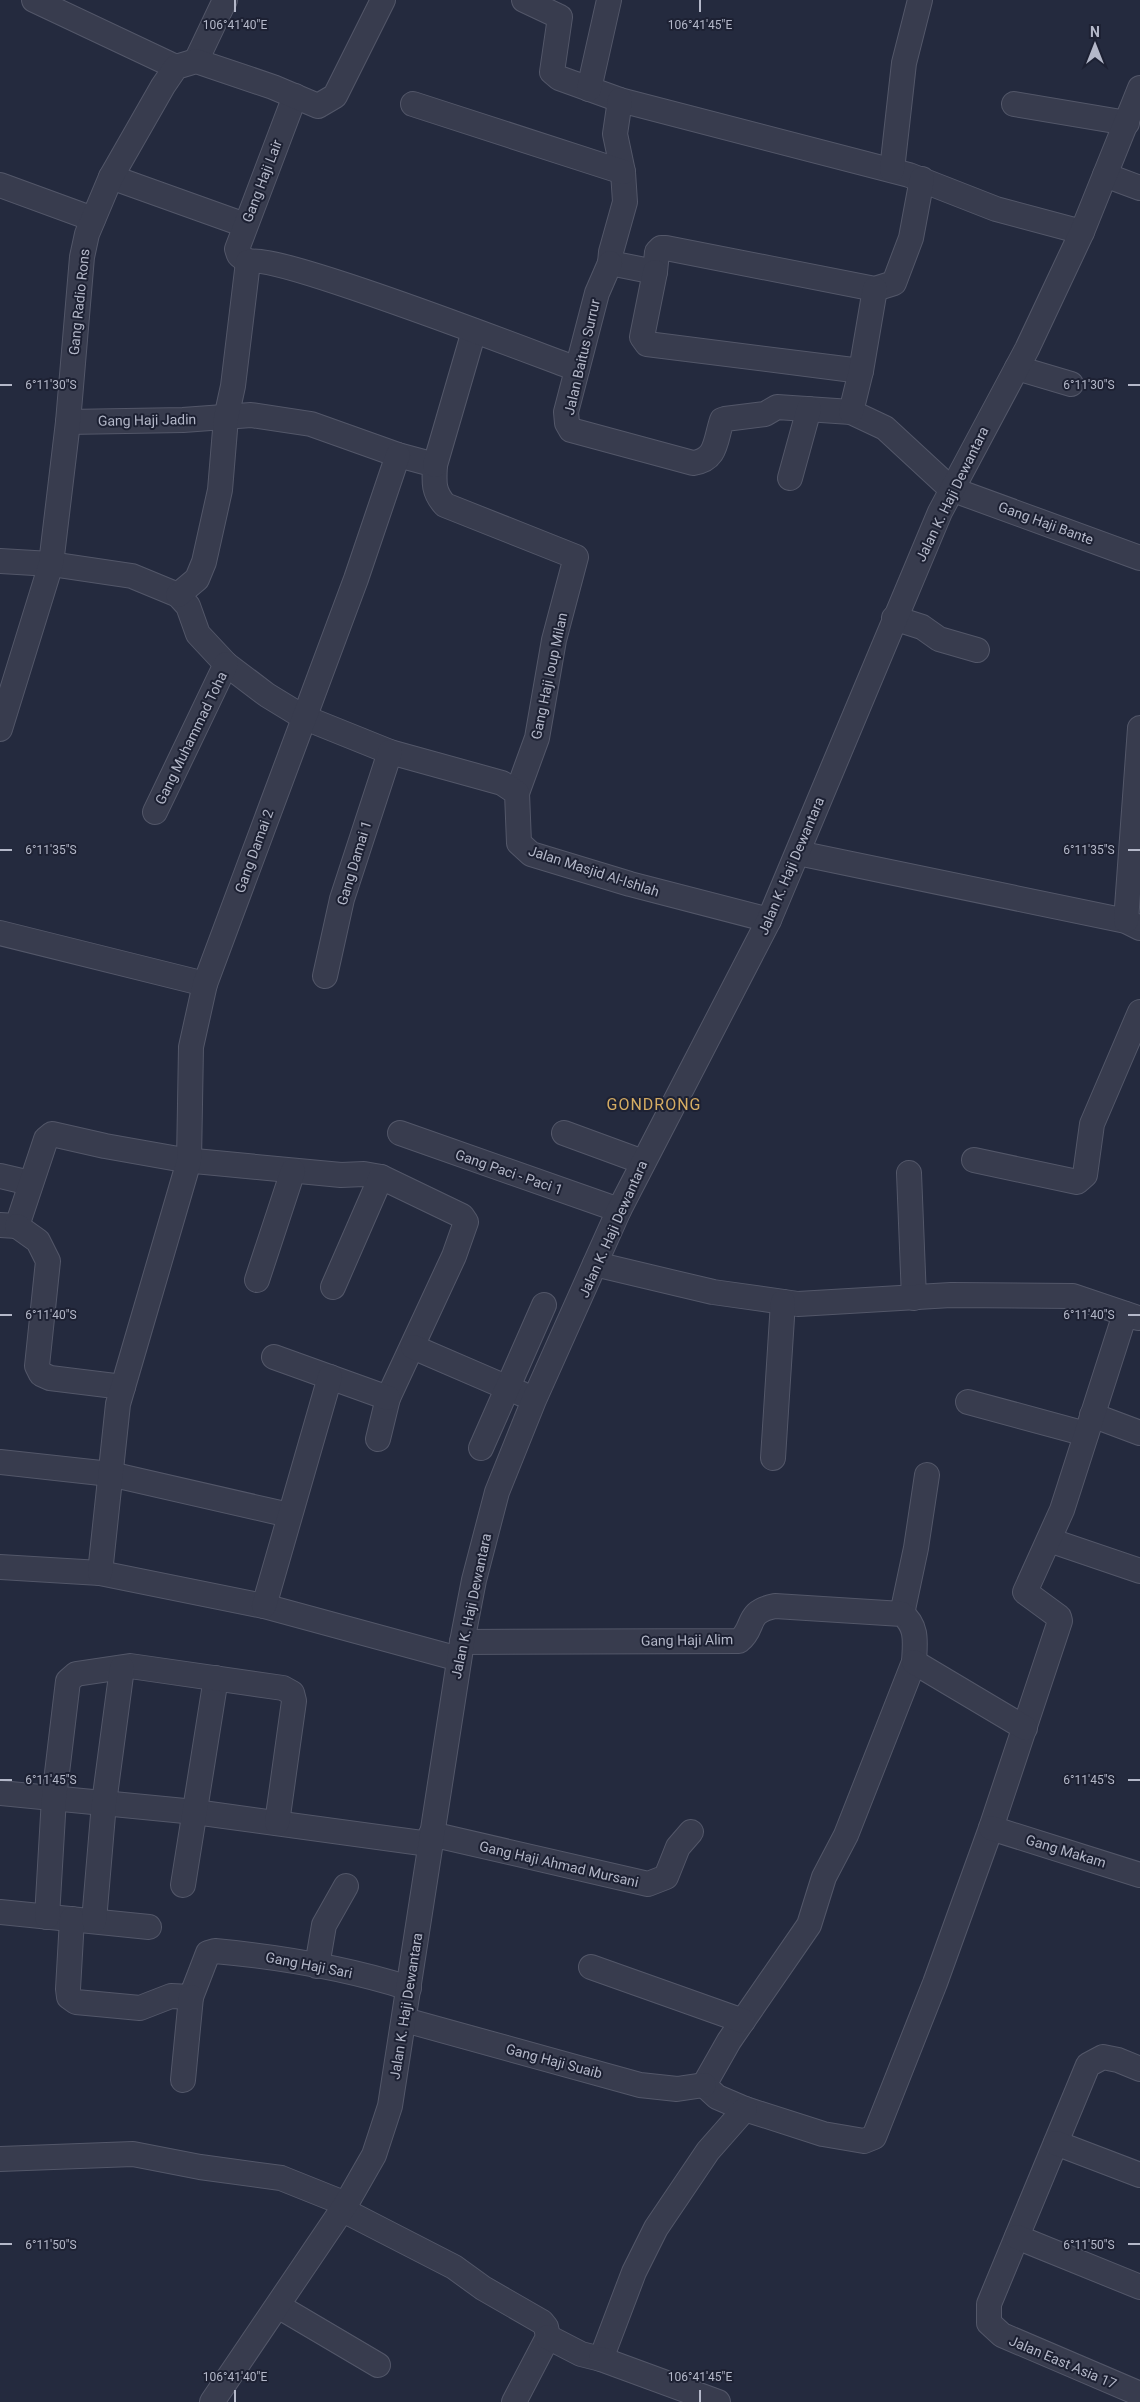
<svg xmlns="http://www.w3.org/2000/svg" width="1140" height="2402" font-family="Roboto,sans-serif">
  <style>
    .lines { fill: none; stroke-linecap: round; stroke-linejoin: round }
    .minor-casing { stroke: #535769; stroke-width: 26 }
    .minor { stroke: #383c4e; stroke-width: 24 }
    .ticks { fill: none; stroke: #b4b8c9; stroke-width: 2 }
    .labels { text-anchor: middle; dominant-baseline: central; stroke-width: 4; stroke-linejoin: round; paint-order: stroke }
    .street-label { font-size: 14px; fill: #b4b8c9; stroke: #1d2133 }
    .quarter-label { font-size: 16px; letter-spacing: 1px; fill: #d5ac63; stroke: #1d2133 }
    .ticks-label { font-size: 12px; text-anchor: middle; fill: #b4b8c9; stroke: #1d2133; stroke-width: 4; stroke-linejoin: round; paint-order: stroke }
  </style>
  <rect width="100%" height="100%" fill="#242a3e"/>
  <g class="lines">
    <g class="minor-casing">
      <g id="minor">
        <polyline points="34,0 176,67"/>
        <polyline points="524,0 560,17 552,72 559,78 620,100 909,175 996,209 1082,232"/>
        <polyline points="196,61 225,0"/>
        <polyline points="589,89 609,0"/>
        <polyline points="620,100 615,134 623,172 625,202 611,252 610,263 655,272 657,252 661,248 666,248 875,289 894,283 911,238 922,179"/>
        <polyline points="413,104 623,172"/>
        <polyline points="1014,104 1127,123"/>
        <polyline points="892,170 904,63 920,0"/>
        <polyline points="1105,175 1140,188"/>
        <polyline points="111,177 245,225"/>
        <polyline points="0,185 93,219"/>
        <polyline points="248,262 239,255 237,249 295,96"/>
        <path d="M610 263 597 293 566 412 567 423 571 430 693 463C717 460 715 441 722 420L725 419 765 414 777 407 851 412 885 428 951 489 1140 558"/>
        <polyline points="655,272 642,337 647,344 861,371"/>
        <polyline points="1017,368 1071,384"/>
        <polyline points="851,412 861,371 875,289"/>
        <path d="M68 422 183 420 251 415 311 424 398 455 435 465C434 482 433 492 445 505L576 557 554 640 537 738 517 793"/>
        <polyline points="435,465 474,331"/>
        <polyline points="790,478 809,409"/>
        <polyline points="0,561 51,564 132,576 178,595 188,606 198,634 226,664 267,695 303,717 390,752 502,783 517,793 519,843 531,854 630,884 769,920"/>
        <path d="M178 595 197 579 204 562 220 490 226 418 233 386 248 262C274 252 533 353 577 369"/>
        <polyline points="894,618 922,627 939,639 977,650"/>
        <polyline points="0,729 51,564 68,422 82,257 87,234 111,177 163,86 176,67 196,61 273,87 318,106 335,96 383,0"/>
        <polyline points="155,812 226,664"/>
        <polyline points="798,853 1126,921 1140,928"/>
        <polyline points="1126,921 1140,728"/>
        <polyline points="0,933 205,984"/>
        <polyline points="325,976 342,899 390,752"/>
        <polyline points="400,1133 619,1210"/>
        <polyline points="564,1133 643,1162"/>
        <polyline points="974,1160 1077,1182 1085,1175 1092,1124 1140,1012"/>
        <polyline points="909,1173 914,1298"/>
        <polyline points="0,1176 30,1183"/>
        <polyline points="0,1225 17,1226 46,1139 52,1134 105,1146 184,1160 341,1175 364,1174 381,1177"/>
        <polyline points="17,1226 38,1241 48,1261 37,1366 41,1374 50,1378 123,1387"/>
        <polyline points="595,1264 713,1292 798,1304 951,1295 1073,1296 1138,1318"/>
        <polyline points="257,1280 293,1171"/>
        <polyline points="333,1287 381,1177 462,1216 466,1222 454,1256 388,1398 378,1439"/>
        <polyline points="413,1347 522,1394"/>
        <polyline points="274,1357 388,1398"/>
        <polyline points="968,1402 1086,1434"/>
        <polyline points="1092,1415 1140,1433"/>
        <polyline points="481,1448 544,1305"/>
        <polyline points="773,1458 783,1302"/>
        <polyline points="0,1462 110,1474 289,1515"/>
        <polyline points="1049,1540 1140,1571"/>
        <polyline points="0,1567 100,1573 264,1606 459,1659"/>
        <polyline points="100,1573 118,1404 189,1161 191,1047 205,984 356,579 398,455"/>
        <polyline points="264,1606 330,1377"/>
        <polyline points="902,1614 916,1548 927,1475"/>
        <path d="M462 1642 739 1641C756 1628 744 1612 775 1606L902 1614C918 1626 915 1643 914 1662L846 1835 824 1877 809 1925 729 2041 704 2085 717 2097 745 2109 823 2134 864 2141 874 2137 935 1983 991 1828 1060 1621 1059 1617 1025 1592 1062 1510 1125 1314"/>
        <polyline points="914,1662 1025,1728"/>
        <polyline points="0,1793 195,1812 429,1844"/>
        <polyline points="991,1828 1140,1875"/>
        <polyline points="431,1834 648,1884 666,1877 678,1847 691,1832"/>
        <polyline points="183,1885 216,1678"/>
        <polyline points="0,1912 149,1927"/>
        <polyline points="47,1917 54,1798 68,1681 76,1674 130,1666 283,1688 292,1693 294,1701 277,1823"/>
        <path d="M72 1919 68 1989 69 1997 76 2002 140 2008 171 1996 191 1997 208 1953 215 1951C280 1957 346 1968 409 1988"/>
        <polyline points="94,1921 104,1803 122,1668"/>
        <polyline points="317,1966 324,1925 346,1886"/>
        <polyline points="591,1967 743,2021"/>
        <polyline points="405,2020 640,2085 677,2089 704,2085"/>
        <polyline points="1140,2069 1118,2060 1103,2057 1088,2065 989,2304 989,2323 1002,2335 1140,2394"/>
        <polyline points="183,2080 191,1997"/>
        <polyline points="1056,2143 1140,2175"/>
        <polyline points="0,2159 133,2154 200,2167 281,2178 346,2204"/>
        <polyline points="343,2210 454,2267 483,2288 542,2322 546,2327 548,2337 514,2402"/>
        <polyline points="1017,2237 1140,2287"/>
        <polyline points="278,2306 378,2365"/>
        <polyline points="548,2337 581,2354 601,2359 634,2272 656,2228 708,2151 745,2109"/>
        <polyline points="601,2359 718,2402"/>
        <polyline points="212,2402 346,2204 374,2155 390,2106 462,1642 474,1580 497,1492 534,1400 619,1210 769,920 940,512 1027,349 1082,232 1140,88"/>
      </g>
    </g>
    <use href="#minor" class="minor"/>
  </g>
  <path class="ticks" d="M235 0V12M700 0V12M0 385H12M1128 385H1140M0 850H12M1128 850H1140M0 1315H12M1128 1315H1140M0 1780H12M1128 1780H1140M0 2244H12M1128 2244H1140M235 2390V2402M700 2390V2402"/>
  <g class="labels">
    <g class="street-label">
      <text transform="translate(262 181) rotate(-69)">Gang Haji Lair</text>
      <text transform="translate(79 302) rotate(-84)">Gang Radio Rons</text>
      <text transform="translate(582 357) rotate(-77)">Jalan Baitus Surrur</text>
      <text transform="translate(147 420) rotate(-1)">Gang Haji Jadin</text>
      <text transform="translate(952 494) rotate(-64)">Jalan K. Haji Dewantara</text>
      <text transform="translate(1046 523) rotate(20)">Gang Haji Bante</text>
      <text transform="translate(549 676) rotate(-78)">Gang Haji Ioup Milan</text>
      <text transform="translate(191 738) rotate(-64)">Gang Muhammad Toha</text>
      <text transform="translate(254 851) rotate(-70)">Gang Damai 2</text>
      <text transform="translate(354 863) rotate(-73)">Gang Damai 1</text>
      <text transform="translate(791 866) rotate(-67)">Jalan K. Haji Dewantara</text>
      <text transform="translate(594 871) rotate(18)">Jalan Masjid Al-Ishlah</text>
      <text transform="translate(509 1172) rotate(19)">Gang Paci - Paci 1</text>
      <text transform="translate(613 1229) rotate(-66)">Jalan K. Haji Dewantara</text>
      <text transform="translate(471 1606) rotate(-78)">Jalan K. Haji Dewantara</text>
      <text transform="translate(687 1640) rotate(-1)">Gang Haji Alim</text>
      <text transform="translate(1066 1851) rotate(17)">Gang Makam</text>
      <text transform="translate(559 1864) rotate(13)">Gang Haji Ahmad Mursani</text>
      <text transform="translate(309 1965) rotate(11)">Gang Haji Sari</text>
      <text transform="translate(406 2006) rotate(-81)">Jalan K. Haji Dewantara</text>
      <text transform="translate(554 2061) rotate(15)">Gang Haji Suaib</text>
      <text transform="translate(1063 2362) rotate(23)">Jalan East Asia 17</text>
    </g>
    <g class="quarter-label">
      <text x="654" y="1104">GONDRONG</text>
    </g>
  </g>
  <g class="ticks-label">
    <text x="235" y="29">106°41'40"E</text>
    <text x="700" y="29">106°41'45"E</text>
    <text x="51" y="389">6°11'30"S</text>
    <text x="1089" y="389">6°11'30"S</text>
    <text x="51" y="854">6°11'35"S</text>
    <text x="1089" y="854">6°11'35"S</text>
    <text x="51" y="1319">6°11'40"S</text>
    <text x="1089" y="1319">6°11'40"S</text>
    <text x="51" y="1784">6°11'45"S</text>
    <text x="1089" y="1784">6°11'45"S</text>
    <text x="51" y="2249">6°11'50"S</text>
    <text x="1089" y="2249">6°11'50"S</text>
    <text x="235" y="2381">106°41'40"E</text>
    <text x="700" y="2381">106°41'45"E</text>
  </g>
  <g transform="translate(1095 45)" stroke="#1d2133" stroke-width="4" paint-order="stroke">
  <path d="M0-4L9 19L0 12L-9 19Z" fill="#b4b8c9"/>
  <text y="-8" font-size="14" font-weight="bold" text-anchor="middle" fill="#b4b8c9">N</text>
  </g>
</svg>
